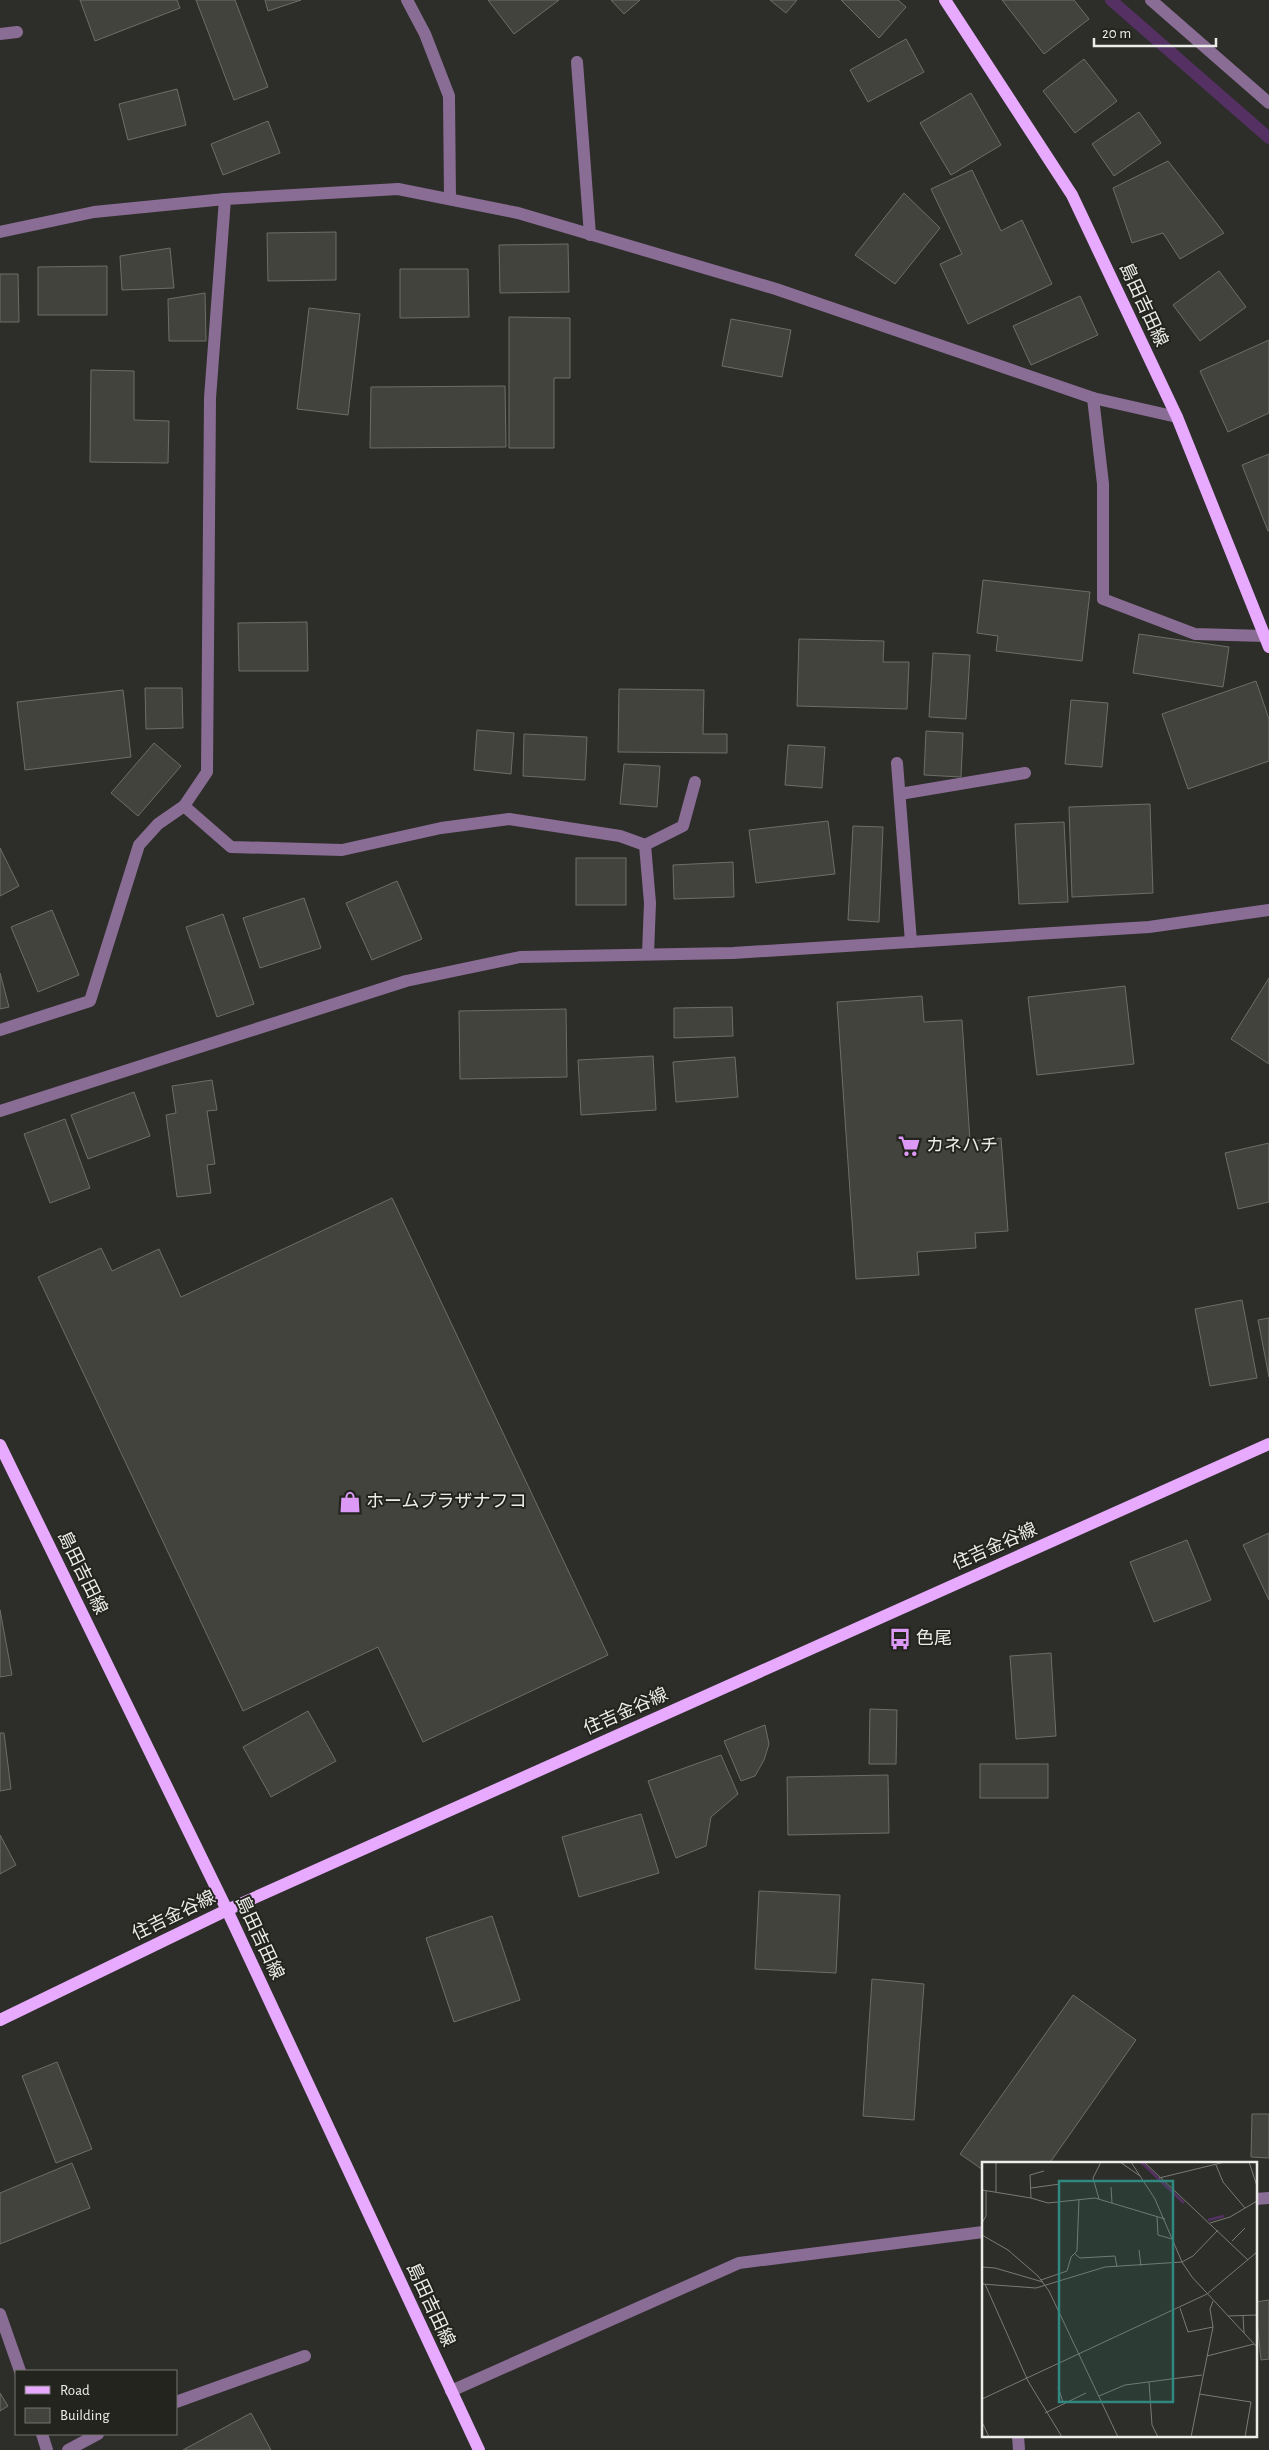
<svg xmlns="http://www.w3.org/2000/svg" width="1269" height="2450" font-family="'Alegreya Sans','Noto Sans JP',sans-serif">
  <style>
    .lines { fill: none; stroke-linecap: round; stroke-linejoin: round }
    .stream { stroke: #553063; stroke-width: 12 }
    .building { fill: #43433e; stroke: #6d6e68 }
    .minor { stroke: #8a6d95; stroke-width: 12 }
    .major { stroke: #e7aafe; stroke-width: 12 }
    .labels { text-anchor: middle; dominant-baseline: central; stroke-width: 4; stroke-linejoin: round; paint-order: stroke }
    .street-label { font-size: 18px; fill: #ecece9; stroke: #24241f }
    .poi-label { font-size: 18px; fill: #ecece9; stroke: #24241f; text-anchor: start }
    .inset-river { fill: none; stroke: #553063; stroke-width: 2.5 }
    .inset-road { fill: none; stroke: #797a76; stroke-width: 1 }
    .view { fill: #308880; fill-opacity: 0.15; stroke: #308880; stroke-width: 2.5 }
    .inset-edge { fill: none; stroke: #ecece9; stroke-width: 2.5 }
  </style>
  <rect width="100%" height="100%" fill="#2d2e29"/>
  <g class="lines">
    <polyline class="stream" points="1111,0 1269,138"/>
  </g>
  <g class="building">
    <polygon points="80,0 177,0 180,8 95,41"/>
    <polygon points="196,0 235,0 268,87 234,100"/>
    <polygon points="265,0 301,0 268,11"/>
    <polygon points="488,0 559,0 514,34"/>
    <polygon points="611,0 640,0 624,14"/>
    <polygon points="770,0 797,0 786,13"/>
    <polygon points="841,0 898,0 906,7 879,38"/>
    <polygon points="1002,0 1074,0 1089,19 1044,54"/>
    <polygon points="906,39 924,72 868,102 850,70"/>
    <polygon points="1084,59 1117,101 1075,133 1043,91"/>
    <polygon points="177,89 186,125 128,140 119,104"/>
    <polygon points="971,93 1001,145 951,175 920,123"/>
    <polygon points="1139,112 1161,143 1114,176 1092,144"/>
    <polygon points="268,121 280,153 223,175 211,144"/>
    <polygon points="1168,161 1224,233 1180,259 1163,233 1132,243 1113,188"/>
    <polygon points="972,170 1001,231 1022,220 1052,284 968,324 940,264 962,254 931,189"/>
    <polygon points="904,193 940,228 895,284 855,255"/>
    <polygon points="336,232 336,280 268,281 267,233"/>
    <polygon points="568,244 569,292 500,293 499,245"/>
    <polygon points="170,248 174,288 122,290 120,256"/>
    <polygon points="107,266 107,315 38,315 38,267"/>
    <polygon points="400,269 468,269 469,317 400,318"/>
    <polygon points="1219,271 1246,307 1200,341 1173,305"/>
    <polygon points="0,274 18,274 19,322 0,322"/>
    <polygon points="205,293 206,341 169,341 168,299"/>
    <polygon points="1080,296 1098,335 1031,365 1013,326"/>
    <polygon points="309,308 360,314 348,415 297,409"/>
    <polygon points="509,317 570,318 570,378 554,378 554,448 509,448"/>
    <polygon points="731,319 791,330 782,377 722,366"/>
    <polygon points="1269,340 1269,413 1228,432 1200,371"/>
    <polygon points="91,370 134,371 134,420 169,421 168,463 90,462"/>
    <polygon points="505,386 506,447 370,448 371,387"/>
    <polygon points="1269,454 1269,531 1268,531 1242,465"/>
    <polygon points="983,580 1090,592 1082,661 996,651 998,636 977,633"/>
    <polygon points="307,622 308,671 239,671 238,623"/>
    <polygon points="1139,634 1229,647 1223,687 1133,673"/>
    <polygon points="799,639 884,641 883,662 909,662 907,709 797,706"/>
    <polygon points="933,653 970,655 966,719 929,717"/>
    <polygon points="1256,681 1269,719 1269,761 1188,789 1162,714"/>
    <polygon points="145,688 182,688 183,728 146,729"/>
    <polygon points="619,689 704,690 703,734 727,734 727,753 618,752"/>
    <polygon points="123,690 131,757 25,770 17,702"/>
    <polygon points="1071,700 1108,703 1102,767 1065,764"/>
    <polygon points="477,730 514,733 511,774 474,770"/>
    <polygon points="926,731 963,733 961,777 924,775"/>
    <polygon points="524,734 587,737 585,780 523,776"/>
    <polygon points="154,743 181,766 138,816 111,793"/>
    <polygon points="788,745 825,747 822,788 785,785"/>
    <polygon points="624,764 660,766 657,807 620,804"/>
    <polygon points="1150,804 1153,893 1072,897 1069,807"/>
    <polygon points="828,821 835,874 756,883 749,830"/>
    <polygon points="1064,822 1068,902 1019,904 1015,824"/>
    <polygon points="853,826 883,827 879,922 848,920"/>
    <polygon points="0,848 19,886 0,896"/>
    <rect x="576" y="858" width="50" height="47"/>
    <polygon points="733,862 734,897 674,899 673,865"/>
    <polygon points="397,881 422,939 372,960 346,903"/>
    <polygon points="304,898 321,948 260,968 243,918"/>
    <polygon points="52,910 79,975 38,992 11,927"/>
    <polygon points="223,914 254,1004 217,1017 186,927"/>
    <polygon points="0,973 9,1007 0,1009"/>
    <polygon points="1269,978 1269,1064 1231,1039"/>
    <polygon points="1125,986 1134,1064 1037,1075 1028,997"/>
    <polygon points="922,996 924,1022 962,1020 970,1141 1001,1138 1008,1231 975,1233 976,1248 917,1252 919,1275 856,1279 837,1002"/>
    <polygon points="732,1007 733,1036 674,1038 674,1008"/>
    <polygon points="566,1009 567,1077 460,1079 459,1011"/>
    <polygon points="653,1056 656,1110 581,1115 578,1060"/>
    <polygon points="735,1057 738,1097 676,1102 673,1062"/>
    <polygon points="212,1080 217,1110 207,1111 215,1164 207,1165 211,1193 177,1197 166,1115 176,1113 172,1086"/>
    <polygon points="134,1092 150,1136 88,1159 71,1115"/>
    <polygon points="65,1119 90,1188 50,1203 24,1134"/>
    <polygon points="1269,1143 1269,1202 1238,1209 1225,1153"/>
    <polygon points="392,1198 608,1655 423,1742 378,1647 243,1711 38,1277 101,1248 112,1271 159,1249 181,1297"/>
    <polygon points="1242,1300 1257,1378 1210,1386 1195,1309"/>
    <polygon points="1269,1318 1269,1377 1258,1320"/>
    <polygon points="1269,1533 1269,1600 1243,1545"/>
    <polygon points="1187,1540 1211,1600 1154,1622 1130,1562"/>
    <polygon points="0,1610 12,1675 0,1677"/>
    <polygon points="1051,1653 1056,1736 1016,1739 1010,1656"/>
    <polygon points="870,1709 897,1710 896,1764 869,1764"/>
    <polygon points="308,1711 336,1761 271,1797 243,1747"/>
    <polygon points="765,1725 769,1744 764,1760 755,1776 741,1781 724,1741"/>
    <polygon points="0,1733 4,1733 11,1789 0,1791"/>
    <polygon points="721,1755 738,1794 711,1817 706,1846 676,1858 648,1781"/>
    <rect x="980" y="1764" width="68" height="34"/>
    <polygon points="888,1775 889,1833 788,1835 787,1777"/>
    <polygon points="641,1814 659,1873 579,1897 562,1837"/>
    <polygon points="0,1835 16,1865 0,1874"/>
    <polygon points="759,1891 840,1895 836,1973 755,1969"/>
    <polygon points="492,1916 520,2000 454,2022 426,1938"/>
    <polygon points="872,1979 924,1984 914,2120 863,2116"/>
    <polygon points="1073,1995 1136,2040 1049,2164 983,2164 983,2170 960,2154"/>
    <polygon points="57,2062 92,2149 56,2163 22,2076"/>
    <polygon points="1252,2114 1269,2114 1269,2158 1251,2157"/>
    <polygon points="72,2163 90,2208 0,2244 0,2193"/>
    <polygon points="1269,2300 1269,2359 1261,2360 1255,2302"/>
    <polygon points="0,2393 8,2406 0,2411"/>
    <polygon points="251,2413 271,2450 183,2450"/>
  </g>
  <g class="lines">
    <g class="minor">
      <polyline points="407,0 425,34 449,96 450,199"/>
      <polyline points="1151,0 1269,103"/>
      <polyline points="0,34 17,32"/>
      <polyline points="577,62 590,235"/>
      <polyline points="0,232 94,212 225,199 398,189 518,213 776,289 1093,398 1177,417"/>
      <polyline points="1093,398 1103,484 1103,599 1195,634 1265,636"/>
      <polyline points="897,763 911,942"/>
      <polyline points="900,794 1025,773"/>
      <polyline points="184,806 231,847 342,850 441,828 509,819 620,836 645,845 650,903 648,954"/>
      <polyline points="645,845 683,826 695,782"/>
      <polyline points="0,1030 90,1001 139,845 158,824 184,806 207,772 210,398 225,199"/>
      <polyline points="0,1111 406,981 520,957 733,953 1149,927 1269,910"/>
      <polyline points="1255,2199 1269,2198"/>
      <polyline points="0,2314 20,2371"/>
      <polyline points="451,2391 739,2263 983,2232"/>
      <polyline points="176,2402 305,2356"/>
      <polyline points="42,2434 47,2450"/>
      <polyline points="1018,2436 1019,2450"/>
      <polyline points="68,2450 98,2434"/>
    </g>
    <g class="major">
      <polyline points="945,0 1072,195 1177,417 1269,647"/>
      <polyline points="0,1445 227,1910 479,2450"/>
      <polyline points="0,2020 227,1910 1269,1444"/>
    </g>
  </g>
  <defs>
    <g id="supermarket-bare" transform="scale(1.725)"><path d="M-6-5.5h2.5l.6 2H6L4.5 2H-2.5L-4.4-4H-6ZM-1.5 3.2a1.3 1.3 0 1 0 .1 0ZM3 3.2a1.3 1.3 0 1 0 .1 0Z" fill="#dc99f5" stroke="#24241f" stroke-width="2.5" paint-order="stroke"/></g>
    <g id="shop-bare" transform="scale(1.725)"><path d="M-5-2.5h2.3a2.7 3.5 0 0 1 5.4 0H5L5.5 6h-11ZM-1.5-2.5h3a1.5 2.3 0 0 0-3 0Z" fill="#dc99f5" stroke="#24241f" stroke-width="2.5" paint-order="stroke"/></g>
    <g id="bus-bare" transform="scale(1.725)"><path d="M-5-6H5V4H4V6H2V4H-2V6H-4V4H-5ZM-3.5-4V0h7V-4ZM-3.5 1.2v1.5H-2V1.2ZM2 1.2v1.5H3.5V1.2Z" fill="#dc99f5" stroke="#24241f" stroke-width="2.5" paint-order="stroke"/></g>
  </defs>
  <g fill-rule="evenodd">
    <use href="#supermarket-bare" x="909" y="1146"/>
    <use href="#shop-bare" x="350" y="1502"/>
    <use href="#bus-bare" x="900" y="1639"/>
  </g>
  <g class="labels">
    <g class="street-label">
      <text transform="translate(1143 305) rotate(65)">島田吉田線</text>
      <text transform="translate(995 1547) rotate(-24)">住吉金谷線</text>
      <text transform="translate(82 1573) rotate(64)">島田吉田線</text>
      <text transform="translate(626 1712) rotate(-24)">住吉金谷線</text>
      <text transform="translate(174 1916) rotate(-26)">住吉金谷線</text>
      <text transform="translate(259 1938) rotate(65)">島田吉田線</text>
      <text transform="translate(430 2305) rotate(65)">島田吉田線</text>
    </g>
    <g class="poi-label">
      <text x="926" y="1146">カネハチ</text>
      <text x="366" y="1502">ホームプラザナフコ</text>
      <text x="916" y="1639">色尾</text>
    </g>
  </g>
  <g transform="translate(982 2162)">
    <rect width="275" height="275" fill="#2d2e29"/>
    <path class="inset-river" d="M159 0 202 41M226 58 242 54"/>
    <path class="inset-road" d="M14 0V30M138 0 158 14M149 0 173 37 200 100 210 115 275 185M162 0 266 98M267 0 275 24M234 3 241 20 263 46M177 16 243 0M129 25 130 41M49 26 78 22M0 28 49 36 66 41 113 36 183 57M49 36 48 13 62 9M117 37 111 16 119 0M175 55 176 73 190 77M0 61 4 54V29M228 61 248 55 275 39M0 73 26 88 56 114 67 129 136 275M250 79 263 66M157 88 159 104M93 92 98 96 133 94 135 105M0 105 13 106 61 120M59 118 85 109 89 95 95 89 97 37M0 122 54 126 123 105 200 100 211 94 236 68M3 122 46 219 80 275M198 146 206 170 231 165M246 154 275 153M261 154 262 171M225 194 272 182M167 220 170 263 176 275M76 225 81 240M217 232 269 240 263 275M117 234 143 223 220 213M0 237 225 132 275 90M63 251 104 231M0 260 7 275M209 275 231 165 228 147 231 139"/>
    <path class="view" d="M77 19H191V240H77Z"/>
    <rect width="275" height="275" class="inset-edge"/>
  </g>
  <rect x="15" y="2370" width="162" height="65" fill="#24241f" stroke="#747470"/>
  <rect x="25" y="2386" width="25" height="8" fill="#e7aafe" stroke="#747470"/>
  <text x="60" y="2395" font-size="15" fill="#ecece9">Road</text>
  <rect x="25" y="2408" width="25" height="15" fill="#43433e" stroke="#747470"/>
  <text x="60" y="2420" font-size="15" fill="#ecece9">Building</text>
  <path d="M1094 38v8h122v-8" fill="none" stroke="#ecece9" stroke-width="2.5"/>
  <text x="1102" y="38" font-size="15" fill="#ecece9" stroke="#24241f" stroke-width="4" paint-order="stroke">20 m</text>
</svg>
